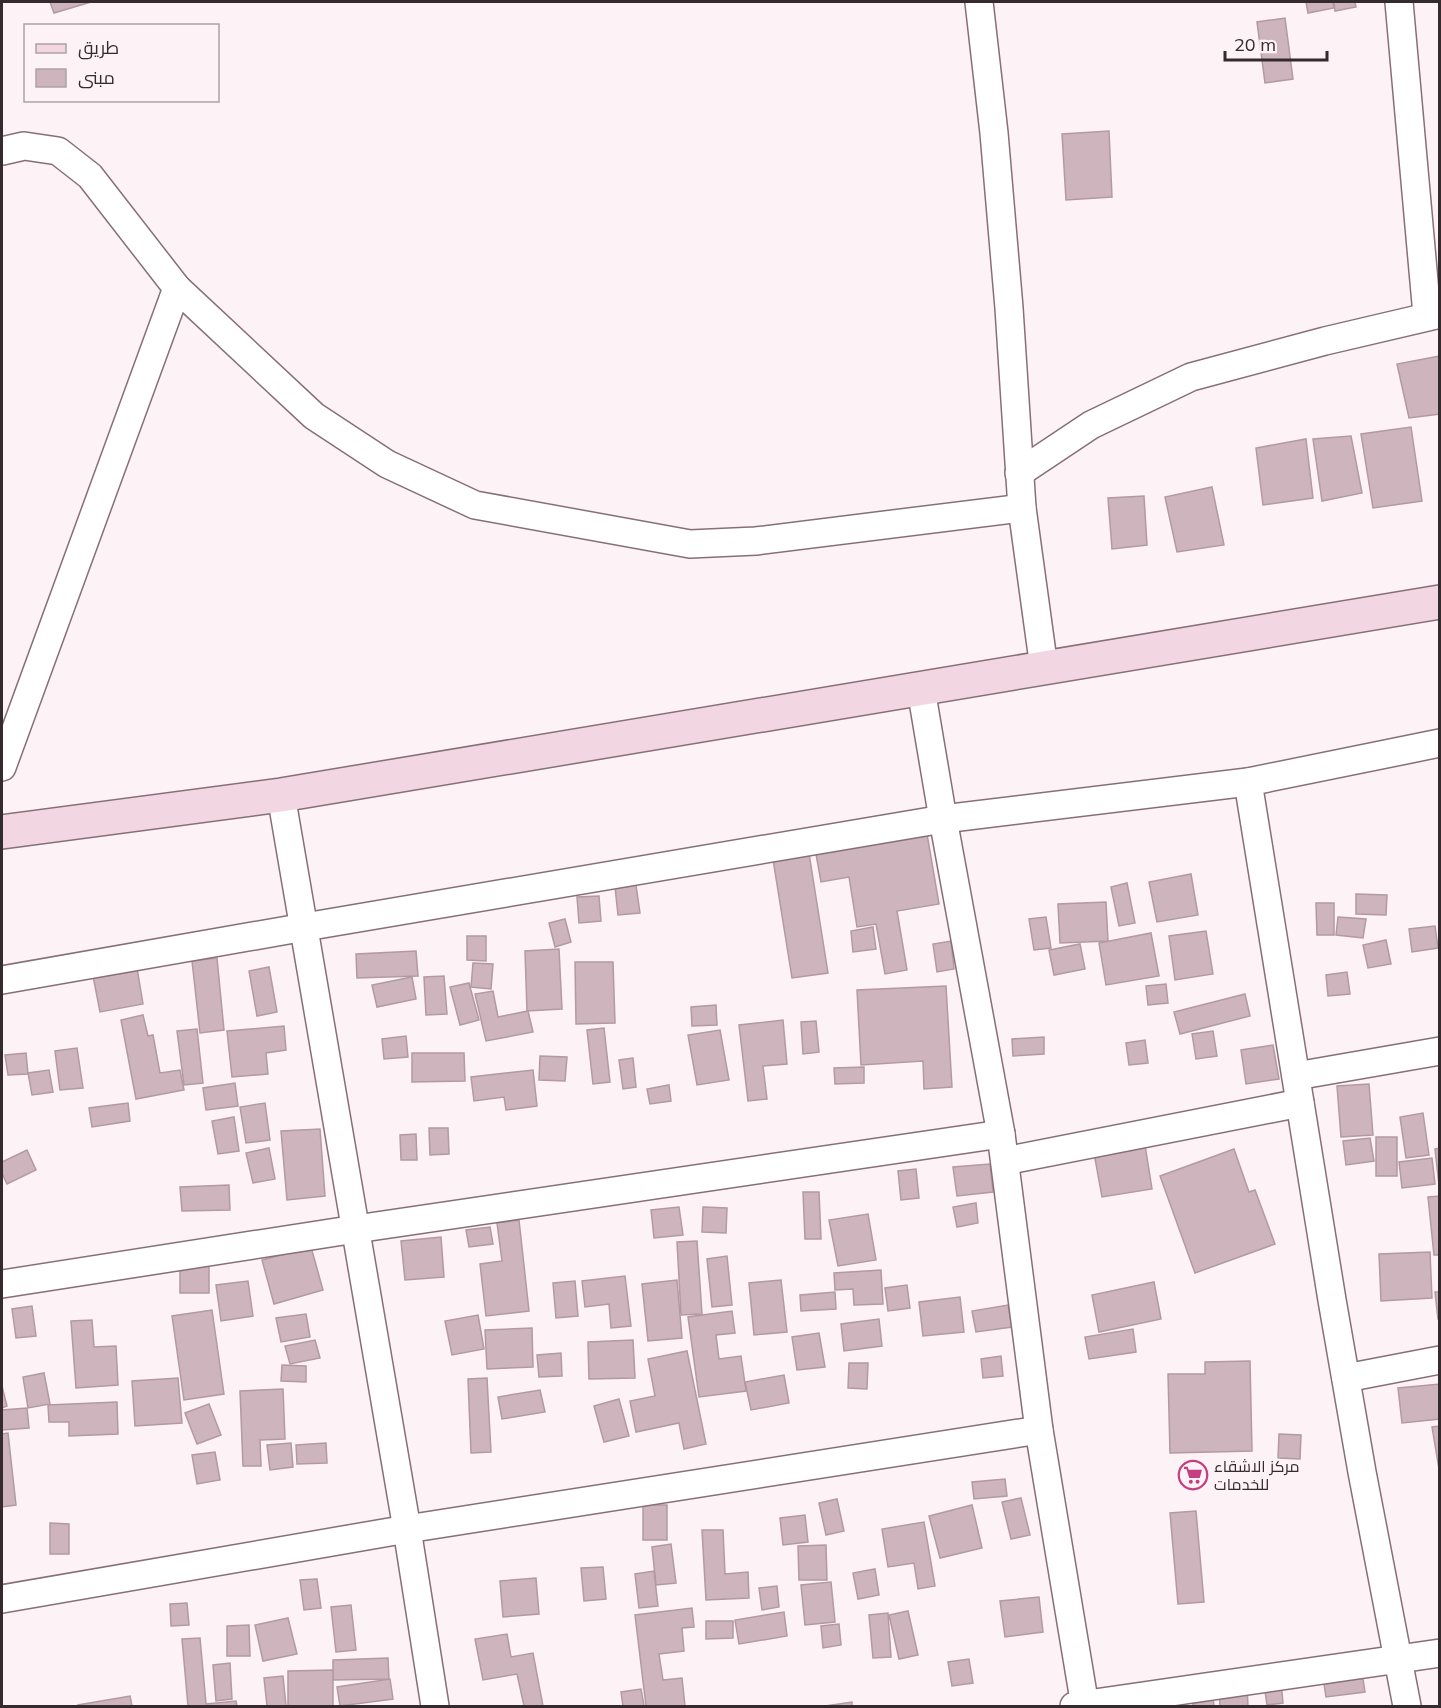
<svg xmlns="http://www.w3.org/2000/svg" width="1441" height="1708" font-family="Mulish,Cairo,sans-serif">
  <style>
    .building { fill: #ceb4bd; stroke: #b399a2; stroke-width: 1.5 }
    .lines { fill: none; stroke-linecap: round; stroke-linejoin: round }
    .street-casing { stroke: #876f78; stroke-width: 30 }
    .secondary-casing { stroke: #876f78; stroke-width: 36 }
    .street { stroke: #fff; stroke-width: 27 }
    .secondary { stroke: #f2d7e2; stroke-width: 33 }
    .labels { text-anchor: middle; dominant-baseline: central; stroke-width: 4.5; stroke-linejoin: round; paint-order: stroke }
    .poi-label { font-size: 16px; fill: #352b2e; stroke: #fdf2f6; text-anchor: start }
  </style>
  <rect width="100%" height="100%" fill="#fdf2f6"/>
  <g class="building">
    <polygon points="50,2 91,2 54,13"/>
    <polygon points="1306,2 1333,2 1334,8 1308,13"/>
    <polygon points="1334,2 1355,2 1356,7 1335,11"/>
    <polygon points="1285,18 1293,79 1265,83 1257,22"/>
    <polygon points="1109,131 1112,197 1066,200 1062,134"/>
    <polygon points="1440,356 1440,414 1409,418 1397,364"/>
    <polygon points="1411,427 1422,501 1373,508 1361,434"/>
    <polygon points="1351,436 1362,493 1322,501 1313,439"/>
    <polygon points="1306,439 1313,498 1263,505 1256,448"/>
    <polygon points="1212,487 1224,545 1177,552 1165,497"/>
    <polygon points="1144,496 1147,545 1112,549 1108,498"/>
    <polygon points="927,834 939,904 897,911 907,970 885,974 876,924 857,927 849,877 821,882 816,854"/>
    <polygon points="808,847 828,973 792,978 772,853"/>
    <polygon points="1191,874 1198,915 1157,922 1149,882"/>
    <polygon points="1127,883 1135,923 1119,926 1111,887"/>
    <polygon points="636,885 640,913 618,915 615,887"/>
    <polygon points="1356,894 1387,895 1386,915 1356,914"/>
    <polygon points="599,896 601,921 579,923 577,897"/>
    <polygon points="1106,902 1108,941 1060,943 1058,904"/>
    <polygon points="1316,903 1334,903 1334,935 1317,935"/>
    <polygon points="1046,917 1051,948 1034,950 1029,919"/>
    <polygon points="1338,917 1366,919 1363,938 1336,935"/>
    <polygon points="565,919 571,942 555,947 549,923"/>
    <polygon points="1435,926 1438,948 1412,952 1409,929"/>
    <polygon points="873,927 876,949 853,952 851,931"/>
    <polygon points="1206,931 1213,974 1175,980 1169,936"/>
    <polygon points="1151,933 1159,976 1106,985 1099,943"/>
    <polygon points="467,936 486,936 486,961 467,960"/>
    <polygon points="1386,940 1391,964 1368,968 1363,945"/>
    <polygon points="951,941 954,969 937,972 933,944"/>
    <polygon points="1080,944 1085,969 1054,975 1049,950"/>
    <polygon points="559,949 562,1009 527,1011 525,951"/>
    <polygon points="416,951 418,976 357,978 356,954"/>
    <polygon points="217,958 224,1030 200,1033 192,961"/>
    <polygon points="575,962 613,962 615,1023 576,1024"/>
    <polygon points="473,963 493,964 491,989 471,987"/>
    <polygon points="269,967 277,1012 257,1016 249,971"/>
    <polygon points="137,968 143,1004 100,1012 93,976"/>
    <polygon points="1347,972 1350,994 1328,996 1326,975"/>
    <polygon points="444,976 447,1014 426,1015 424,977"/>
    <polygon points="412,977 416,999 377,1007 372,985"/>
    <polygon points="469,983 479,1020 460,1025 450,987"/>
    <polygon points="1166,984 1168,1003 1148,1005 1146,986"/>
    <polygon points="946,986 952,1087 924,1089 923,1061 861,1065 857,990"/>
    <polygon points="493,991 498,1017 528,1011 533,1032 486,1041 475,994"/>
    <polygon points="1245,994 1250,1016 1180,1034 1174,1012"/>
    <polygon points="716,1005 717,1025 692,1026 691,1007"/>
    <polygon points="143,1015 148,1036 153,1035 160,1073 180,1070 184,1090 136,1099 121,1020"/>
    <polygon points="783,1020 787,1064 763,1066 767,1099 748,1101 739,1025"/>
    <polygon points="816,1021 819,1052 803,1054 801,1022"/>
    <polygon points="284,1026 286,1050 266,1053 268,1074 232,1077 227,1031"/>
    <polygon points="604,1028 610,1082 593,1084 587,1030"/>
    <polygon points="197,1029 203,1083 184,1085 177,1031"/>
    <polygon points="720,1030 729,1080 697,1085 688,1035"/>
    <polygon points="1213,1031 1217,1056 1196,1059 1192,1034"/>
    <polygon points="406,1036 408,1057 384,1059 382,1039"/>
    <polygon points="1044,1037 1044,1054 1013,1056 1012,1039"/>
    <polygon points="1145,1040 1148,1063 1129,1065 1126,1043"/>
    <polygon points="1273,1045 1279,1079 1246,1084 1241,1050"/>
    <polygon points="77,1048 83,1088 60,1090 55,1051"/>
    <polygon points="26,1053 28,1074 8,1075 5,1055"/>
    <polygon points="412,1053 464,1053 465,1081 412,1082"/>
    <polygon points="540,1056 567,1057 565,1081 539,1080"/>
    <polygon points="633,1058 636,1087 623,1089 619,1060"/>
    <polygon points="864,1067 864,1083 835,1084 834,1068"/>
    <polygon points="49,1070 53,1092 32,1095 28,1073"/>
    <polygon points="533,1070 537,1106 506,1110 504,1097 474,1101 471,1077"/>
    <polygon points="235,1083 238,1106 206,1110 203,1088"/>
    <polygon points="1369,1084 1373,1135 1341,1137 1337,1086"/>
    <polygon points="669,1085 671,1101 650,1104 647,1089"/>
    <polygon points="128,1103 130,1121 92,1127 89,1108"/>
    <polygon points="265,1103 270,1140 246,1143 240,1107"/>
    <polygon points="1423,1113 1429,1155 1406,1158 1400,1117"/>
    <polygon points="234,1117 239,1151 218,1154 212,1121"/>
    <polygon points="429,1128 448,1128 449,1154 430,1155"/>
    <polygon points="320,1129 325,1196 287,1200 281,1131"/>
    <polygon points="416,1134 417,1160 401,1160 400,1135"/>
    <rect x="1376" y="1137" width="21" height="39"/>
    <polygon points="1370,1138 1374,1161 1346,1165 1343,1141"/>
    <polygon points="1145,1145 1152,1189 1102,1197 1094,1153"/>
    <polygon points="269,1148 275,1179 253,1183 246,1153"/>
    <polygon points="1440,1148 1440,1194 1435,1149"/>
    <polygon points="1234,1149 1249,1192 1255,1190 1275,1244 1195,1273 1160,1176"/>
    <polygon points="27,1150 36,1170 7,1184 2,1173 2,1162"/>
    <polygon points="1432,1158 1435,1184 1402,1188 1399,1162"/>
    <polygon points="990,1164 993,1192 957,1196 953,1167"/>
    <polygon points="916,1169 919,1198 901,1200 898,1171"/>
    <polygon points="229,1185 230,1210 182,1211 180,1187"/>
    <polygon points="803,1192 819,1192 821,1239 805,1239"/>
    <polygon points="1440,1196 1440,1255 1434,1255 1428,1197"/>
    <polygon points="976,1203 978,1223 957,1227 953,1207"/>
    <polygon points="679,1207 683,1235 654,1238 651,1210"/>
    <polygon points="703,1207 727,1208 726,1233 702,1232"/>
    <polygon points="868,1214 876,1260 838,1266 829,1220"/>
    <polygon points="519,1220 529,1311 486,1316 480,1264 502,1261 497,1223"/>
    <polygon points="490,1227 493,1244 469,1247 466,1230"/>
    <polygon points="441,1237 444,1277 405,1280 401,1241"/>
    <polygon points="697,1241 702,1314 681,1315 677,1242"/>
    <polygon points="311,1247 323,1290 274,1304 262,1260"/>
    <polygon points="1430,1252 1432,1298 1381,1301 1379,1254"/>
    <polygon points="727,1256 732,1305 712,1307 707,1259"/>
    <rect x="180" y="1266" width="29" height="27"/>
    <polygon points="881,1270 883,1304 854,1305 853,1289 835,1290 834,1273"/>
    <polygon points="625,1276 631,1326 611,1328 609,1304 585,1307 582,1281"/>
    <polygon points="677,1280 682,1338 648,1341 642,1284"/>
    <polygon points="781,1280 787,1332 754,1335 749,1283"/>
    <polygon points="248,1281 253,1316 221,1321 216,1285"/>
    <polygon points="575,1281 578,1316 556,1318 553,1283"/>
    <polygon points="1154,1282 1161,1319 1099,1332 1092,1295"/>
    <polygon points="907,1285 910,1308 888,1311 885,1288"/>
    <polygon points="835,1292 836,1309 801,1311 800,1295"/>
    <polygon points="1435,1292 1440,1292 1440,1319 1438,1319"/>
    <polygon points="960,1297 964,1332 923,1336 919,1302"/>
    <polygon points="1008,1305 1012,1327 976,1332 972,1311"/>
    <polygon points="32,1306 36,1336 16,1338 12,1309"/>
    <polygon points="212,1310 224,1394 184,1400 172,1316"/>
    <polygon points="732,1311 735,1333 716,1335 719,1359 741,1356 746,1391 699,1397 688,1317"/>
    <polygon points="306,1314 310,1337 281,1342 276,1318"/>
    <polygon points="478,1315 484,1349 452,1355 445,1321"/>
    <polygon points="879,1319 882,1346 844,1351 841,1324"/>
    <polygon points="92,1320 94,1347 116,1346 118,1385 76,1388 71,1321"/>
    <polygon points="532,1328 533,1367 487,1369 485,1330"/>
    <polygon points="1133,1329 1136,1352 1089,1359 1085,1337"/>
    <polygon points="819,1333 825,1367 797,1370 792,1337"/>
    <polygon points="315,1340 320,1358 290,1364 285,1346"/>
    <polygon points="633,1340 635,1378 589,1379 588,1342"/>
    <polygon points="687,1351 706,1444 684,1449 679,1423 636,1432 630,1401 655,1396 648,1359"/>
    <polygon points="561,1353 562,1376 539,1377 537,1355"/>
    <polygon points="1001,1356 1003,1376 983,1378 981,1359"/>
    <polygon points="1250,1361 1252,1451 1170,1453 1168,1374 1205,1374 1205,1362"/>
    <polygon points="849,1363 868,1363 867,1389 848,1388"/>
    <polygon points="282,1365 306,1366 306,1382 281,1381"/>
    <polygon points="44,1373 50,1404 28,1408 23,1377"/>
    <polygon points="784,1375 789,1403 751,1410 745,1382"/>
    <polygon points="178,1378 182,1423 135,1426 132,1381"/>
    <polygon points="487,1378 491,1452 471,1453 468,1379"/>
    <polygon points="1440,1384 1440,1419 1402,1423 1398,1388"/>
    <polygon points="2,1386 7,1406 2,1408"/>
    <polygon points="283,1389 285,1439 260,1440 261,1466 243,1466 240,1391"/>
    <polygon points="540,1390 545,1412 502,1419 498,1397"/>
    <polygon points="619,1399 629,1436 604,1442 594,1406"/>
    <polygon points="117,1402 118,1434 69,1436 69,1422 49,1422 48,1405"/>
    <polygon points="209,1404 221,1435 197,1444 185,1413"/>
    <polygon points="27,1408 29,1428 2,1430 2,1410"/>
    <polygon points="1440,1426 1440,1475 1432,1427"/>
    <polygon points="8,1433 16,1505 2,1507 2,1434"/>
    <polygon points="1279,1434 1301,1435 1300,1459 1278,1458"/>
    <polygon points="291,1443 293,1467 270,1470 267,1445"/>
    <polygon points="326,1443 327,1463 297,1464 296,1445"/>
    <polygon points="215,1452 220,1480 197,1484 192,1455"/>
    <polygon points="1005,1479 1007,1496 974,1499 972,1482"/>
    <polygon points="1021,1498 1030,1535 1011,1539 1002,1502"/>
    <polygon points="837,1499 844,1531 826,1535 819,1503"/>
    <rect x="643" y="1505" width="24" height="35"/>
    <polygon points="972,1505 982,1548 940,1558 929,1516"/>
    <polygon points="1196,1511 1204,1602 1178,1604 1170,1513"/>
    <polygon points="805,1515 808,1542 783,1545 780,1518"/>
    <polygon points="924,1522 935,1586 918,1589 914,1563 888,1567 882,1529"/>
    <polygon points="50,1523 69,1524 69,1554 50,1554"/>
    <polygon points="702,1530 723,1530 725,1574 748,1572 749,1598 706,1600"/>
    <polygon points="671,1544 676,1583 656,1585 652,1547"/>
    <polygon points="826,1545 827,1580 799,1580 798,1546"/>
    <polygon points="603,1567 606,1599 584,1601 581,1568"/>
    <polygon points="875,1569 879,1595 858,1599 853,1573"/>
    <polygon points="654,1571 658,1606 639,1608 635,1574"/>
    <polygon points="536,1578 539,1614 503,1617 500,1581"/>
    <polygon points="317,1579 321,1608 304,1610 300,1580"/>
    <polygon points="831,1582 835,1622 805,1625 801,1585"/>
    <polygon points="777,1586 779,1607 762,1610 759,1588"/>
    <polygon points="1039,1597 1043,1632 1005,1637 1000,1601"/>
    <polygon points="187,1603 189,1625 171,1626 170,1604"/>
    <polygon points="351,1605 356,1650 336,1652 331,1607"/>
    <polygon points="692,1608 694,1627 682,1628 684,1651 659,1654 663,1680 682,1678 685,1706 646,1706 635,1615"/>
    <polygon points="908,1611 918,1655 899,1659 889,1615"/>
    <polygon points="784,1612 787,1636 739,1644 735,1620"/>
    <polygon points="888,1613 891,1657 873,1658 869,1615"/>
    <polygon points="288,1618 297,1654 263,1661 255,1625"/>
    <polygon points="706,1621 733,1621 733,1638 706,1639"/>
    <polygon points="839,1624 841,1645 823,1648 821,1626"/>
    <polygon points="249,1625 250,1656 227,1656 227,1626"/>
    <polygon points="507,1634 511,1657 533,1653 543,1706 524,1706 517,1674 483,1680 475,1639"/>
    <polygon points="200,1638 206,1704 236,1701 237,1706 188,1706 182,1639"/>
    <polygon points="388,1658 389,1679 333,1680 333,1660"/>
    <polygon points="969,1659 973,1683 952,1686 948,1662"/>
    <polygon points="230,1663 232,1699 216,1701 213,1665"/>
    <polygon points="1361,1666 1365,1692 1326,1697 1322,1671"/>
    <polygon points="333,1670 333,1706 288,1706 288,1671"/>
    <polygon points="283,1676 286,1706 267,1706 264,1678"/>
    <polygon points="390,1679 393,1699 340,1706 337,1687"/>
    <polygon points="1281,1682 1283,1703 1267,1705 1264,1684"/>
    <polygon points="1219,1687 1247,1687 1248,1706 1220,1706"/>
    <polygon points="641,1689 644,1706 623,1706 621,1692"/>
    <polygon points="1212,1690 1214,1706 1193,1706 1192,1692"/>
    <polygon points="130,1696 132,1706 78,1706 78,1705"/>
    <polygon points="852,1702 852,1706 825,1706"/>
  </g>
  <g class="lines">
    <g class="street-casing">
      <g id="street">
        <polyline points="979,2 994,133 1009,308 1022,508 1044,668"/>
        <polyline points="1399,2 1427,315"/>
        <polyline points="2,151 24,146 58,151 90,176 177,288 314,416 387,464 475,505 690,544 756,541 1022,508"/>
        <polyline points="1019,473 1091,425 1191,377 1325,341 1440,314"/>
        <polyline points="921,689 943,819 1001,1134 1039,1430 1085,1706"/>
        <polyline points="2,767 177,288"/>
        <polyline points="1248,782 1332,1300 1362,1472 1407,1706"/>
        <polyline points="281,795 407,1529 435,1706"/>
        <polyline points="2,980 305,927 943,819 1248,782 1440,743"/>
        <polyline points="1296,1076 1440,1051"/>
        <polyline points="1005,1161 1300,1103"/>
        <polyline points="2,1284 356,1229 1001,1134"/>
        <polyline points="1346,1378 1440,1360"/>
        <polyline points="2,1599 407,1529 1039,1430"/>
        <polyline points="1074,1706 1440,1653"/>
      </g>
    </g>
    <g class="secondary-casing">
      <polyline id="secondary" points="2,832 281,795 1440,602"/>
    </g>
    <use href="#street" class="street"/>
    <use href="#secondary" class="secondary"/>
  </g>
  <defs>
    <g id="supermarket-ring" transform="scale(1.5)"><circle r="9.5" fill="#fdf2f6" stroke="#c43e80" stroke-width="1.5"/><path d="M-6-5.5h2.5l.6 2H6L4.5 2H-2.5L-4.4-4H-6ZM-1.5 3.2a1.3 1.3 0 1 0 .1 0ZM3 3.2a1.3 1.3 0 1 0 .1 0Z" fill="#c43e80"/></g>
  </defs>
  <g fill-rule="evenodd">
    <use href="#supermarket-ring" x="1193" y="1475"/>
  </g>
  <g class="labels">
    <g class="poi-label">
      <text x="1214" y="1466">مركز الاشقاء<tspan x="1214" dy="18">للخدمات</tspan></text>
    </g>
  </g>
  <rect width="1441" height="1708" fill="none" stroke="#352b2e" stroke-width="6"/>
  <rect x="24" y="24" width="195" height="78" fill="#fdf2f6" stroke="#ada2a6" stroke-width="1.5"/>
  <rect x="36" y="44" width="30" height="9" fill="#f2d7e2" stroke="#ada2a6" stroke-width="1.5"/>
  <text x="78" y="54" font-size="18" fill="#352b2e">طريق</text>
  <rect x="36" y="69" width="30" height="18" fill="#ceb4bd" stroke="#ada2a6" stroke-width="1.5"/>
  <text x="78" y="84" font-size="18" fill="#352b2e">مبنى</text>
  <path d="M1225 51v9h102v-9" fill="none" stroke="#352b2e" stroke-width="3"/>
  <text x="1234" y="51" font-size="18" fill="#352b2e" stroke="#fdf2f6" stroke-width="4.5" paint-order="stroke">20 m</text>
</svg>
